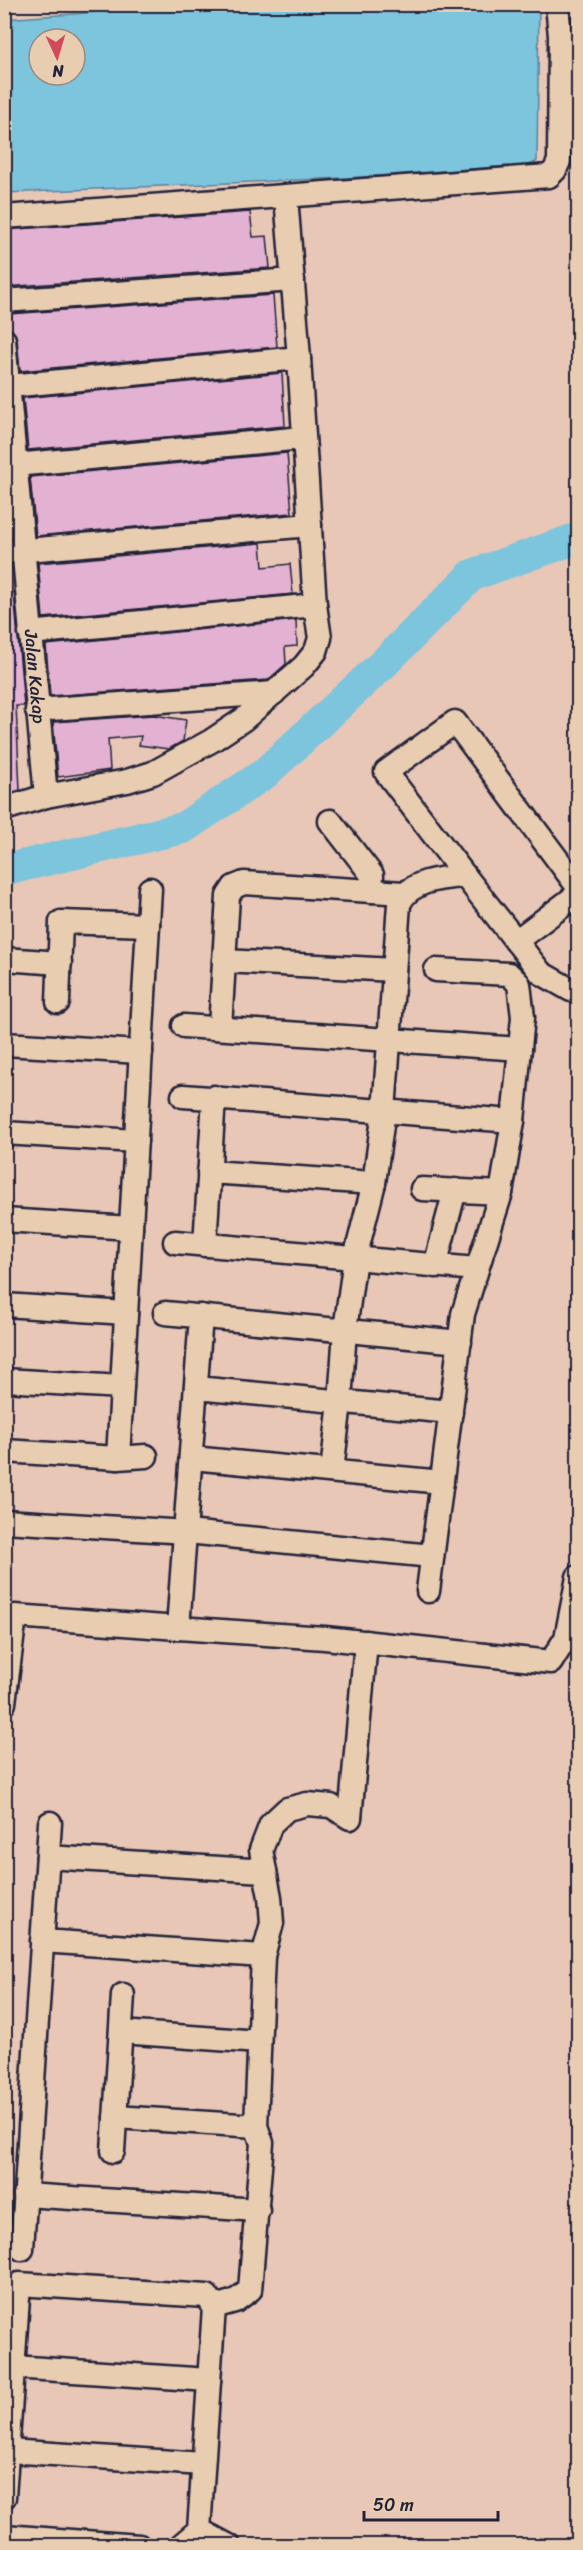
<svg xmlns="http://www.w3.org/2000/svg" width="583" height="2550" font-family="Sriracha,sans-serif">
  <style>
    .water { fill: #7dc4dd; stroke: #59839c; stroke-width: 1.5; fill-rule: evenodd }
    .lines { fill: none; stroke-linecap: round; stroke-linejoin: round }
    .river { stroke: #7dc4dd; stroke-width: 32 }
    .building { fill: #e3b1d1; stroke: #22223b; stroke-width: 1.5 }
    .minor-casing { stroke: #22223b; stroke-width: 27 }
    .minor { stroke: #e9cdb0; stroke-width: 22 }
    .labels { text-anchor: middle; dominant-baseline: central; stroke-width: 4.5; stroke-linejoin: round; paint-order: stroke }
    .street-label { font-size: 18px; fill: #22223b; stroke: #e9cdb0 }
  </style>
  <rect width="100%" height="100%" fill="#e8c7b7"/>
  <filter id="ink" filterUnits="userSpaceOnUse"><feTurbulence type="fractalNoise" baseFrequency=".0167" numOctaves="2"/><feDisplacementMap in="SourceGraphic" scale="12" xChannelSelector="R" yChannelSelector="G"/><feConvolveMatrix kernelMatrix="1 2 1 2 8 2 1 2 1" color-interpolation-filters="sRGB"/></filter>
  <g filter="url(#ink)">
    <path class="water" d="M148 4 539 5 537 161 522 170 5 193 4 19 86 13ZM39 39H75V75H39Z"/>
    <g class="lines">
      <polyline class="river" points="4,870 183,828 264,774 384,663 472,575 578,538"/>
    </g>
    <g class="building">
      <polygon points="250,212 253,237 267,236 270,268 4,287 4,230"/>
      <polygon points="273,295 277,347 20,371 17,338 9,328 9,314"/>
      <polygon points="282,373 285,426 28,450 23,398"/>
      <polygon points="287,453 292,513 36,536 30,477"/>
      <polygon points="261,543 263,567 290,564 293,594 43,618 38,563"/>
      <polygon points="14,592 24,706 16,706 20,790 4,795 4,593"/>
      <polygon points="296,620 297,646 285,647 286,664 268,680 50,696 46,645"/>
      <polygon points="153,715 186,720 183,741 169,749 139,745 141,736 108,739 110,770 58,777 53,722"/>
    </g>
    <g class="lines">
      <g class="minor-casing">
        <g id="minor">
          <polyline points="4,217 549,176 555,170 559,161 560,36 557,4"/>
          <polyline points="4,301 293,280"/>
          <path id="s1" d="M4 340 46 796"/>
          <polyline points="9,386 299,358"/>
          <polyline points="15,465 303,438"/>
          <polyline points="4,552 310,525"/>
          <polyline points="30,633 315,605"/>
          <polyline points="37,710 274,693"/>
          <polyline points="4,809 46,796 127,781 153,773 211,741 244,719 304,666 316,651 320,638 315,605 299,358 286,197"/>
          <polyline points="330,821 372,875 371,891"/>
          <polyline points="465,876 386,772 455,722 578,887"/>
          <polyline points="516,941 578,894"/>
          <polyline points="4,959 60,963"/>
          <polyline points="224,961 394,970"/>
          <polyline points="58,1002 61,922 148,925"/>
          <polyline points="184,1026 520,1049"/>
          <polyline points="220,1028 228,896 234,887 244,883 404,893"/>
          <polyline points="4,1044 141,1052"/>
          <polyline points="183,1096 513,1121"/>
          <polyline points="4,1133 136,1141"/>
          <polyline points="209,1172 374,1183"/>
          <polyline points="422,1189 501,1193"/>
          <polyline points="4,1220 131,1228"/>
          <polyline points="175,1242 476,1269"/>
          <polyline points="205,1245 214,1097"/>
          <polyline points="435,1266 455,1190"/>
          <polyline points="4,1305 126,1313"/>
          <polyline points="165,1313 460,1342"/>
          <polyline points="4,1380 122,1387"/>
          <polyline points="196,1388 451,1412"/>
          <polyline points="4,1451 118,1458 146,1456"/>
          <polyline points="118,1458 150,889"/>
          <polyline points="192,1458 442,1482"/>
          <path d="M332 1471 340 1402 345 1330 355 1258 374 1183 384 1111 399 904C410 880 441 878 465 876L541 973 571 990 578 991"/>
          <polyline points="4,1521 187,1532 432,1556"/>
          <polyline points="428,1591 463,1314 501,1193 513,1121 523,1017 519,984 509,974 436,970"/>
          <polyline points="178,1628 325,1638 551,1662 566,1638 578,1577"/>
          <polyline points="4,1703 15,1616 178,1628 201,1316"/>
          <polyline points="48,1857 265,1871"/>
          <polyline points="42,1941 263,1956"/>
          <polyline points="121,2032 259,2042"/>
          <polyline points="115,2117 256,2126"/>
          <polyline points="113,2151 123,1995"/>
          <polyline points="25,2195 258,2210"/>
          <polyline points="22,2249 50,1823"/>
          <polyline points="214,2307 235,2301 250,2290 262,2143 256,2126 263,1956 272,1923 270,1897 261,1850 271,1824 287,1809 307,1804 331,1806 350,1818 366,1642"/>
          <polyline points="13,2367 209,2380"/>
          <polyline points="8,2451 203,2464"/>
          <polyline points="4,2497 19,2284 207,2296 214,2307 199,2530 180,2546"/>
          <polyline points="199,2530 229,2546"/>
          <polyline points="4,2536 139,2546"/>
        </g>
      </g>
      <use href="#minor" class="minor"/>
    </g>
  </g>
  <g class="labels">
    <g class="street-label">
      <text stroke="none"><textPath href="#s1" startOffset="338">Jalan Kakap</textPath></text>
    </g>
  </g>
  <rect width="583" height="2550" fill="none" stroke="#e9cdb0" stroke-width="24"/>
  <rect x="12" y="12" width="559" height="2526" fill="none" stroke="#22223b" stroke-width="2" filter="url(#ink)"/>
  <g transform="translate(57 57) rotate(176)"><circle r="28" fill="#e9cdb0" stroke="#998981" stroke-width="1.5"/>
  <path d="M0-4.5L10 22L0 15L-10 22Z" fill="#d1495b"/>
  <text y="-9" font-size="16" font-weight="bold" text-anchor="middle" fill="#22223b">N</text>
  </g>
  <path d="M364 2511v9h134v-9" fill="none" stroke="#22223b" stroke-width="3"/>
  <text x="373" y="2511" font-size="18" fill="#22223b" stroke="#e9cdb0" stroke-width="4.5" paint-order="stroke">50 m</text>
</svg>
